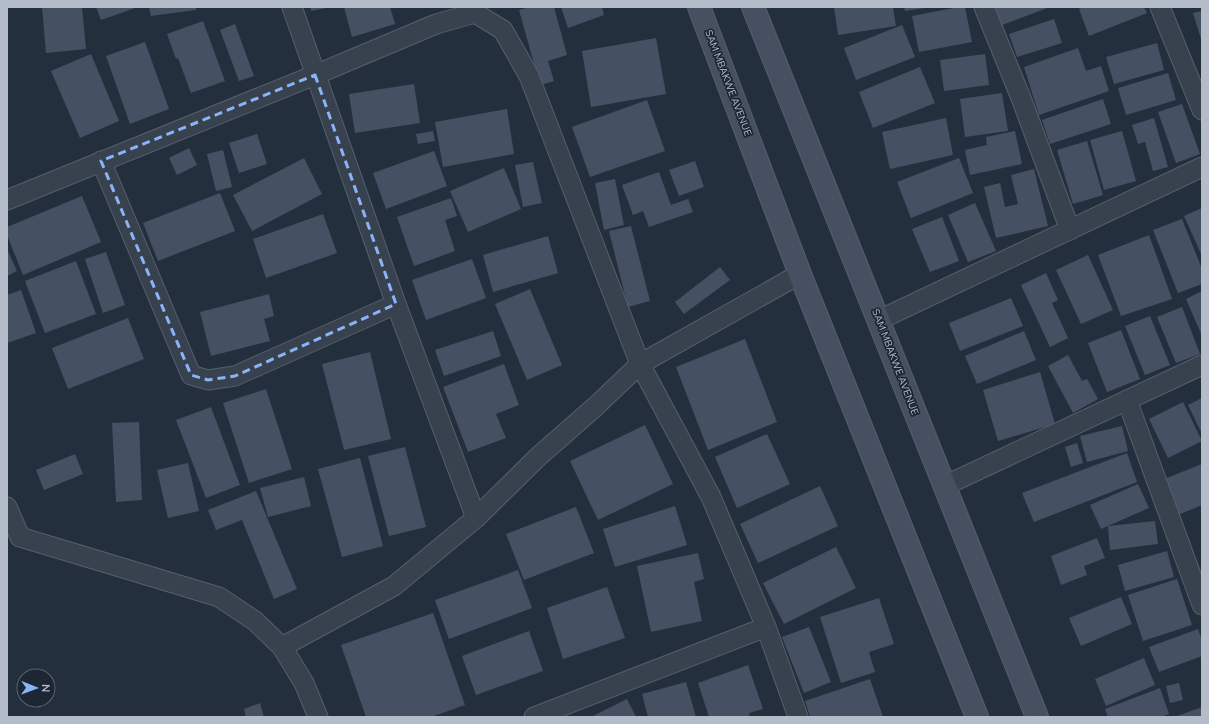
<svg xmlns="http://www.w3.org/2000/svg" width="1209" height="724" font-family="'Nunito Sans',sans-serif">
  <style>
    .building { fill: #455162 }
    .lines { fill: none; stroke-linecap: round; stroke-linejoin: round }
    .street-casing { stroke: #565f6c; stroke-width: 21 }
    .secondary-casing { stroke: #565f6c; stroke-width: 24 }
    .street { stroke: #38414e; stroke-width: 19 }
    .secondary { stroke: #465061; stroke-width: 22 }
    .marked { fill: none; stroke: #8ab4f8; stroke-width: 3; stroke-dasharray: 8 5; stroke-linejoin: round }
    .labels { text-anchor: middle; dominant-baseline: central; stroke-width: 3.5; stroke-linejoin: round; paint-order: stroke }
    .street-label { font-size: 10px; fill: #b4bcc9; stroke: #1d2633 }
  </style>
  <rect width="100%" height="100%" fill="#242f3e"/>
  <g class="building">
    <polygon points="42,7 82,7 86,49 46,53"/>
    <polygon points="96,7 138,7 101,20"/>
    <polygon points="149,7 196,7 196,10 151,16"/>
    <polygon points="311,7 326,7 326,8 311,11"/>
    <polygon points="344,7 390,7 395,24 352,37"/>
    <polygon points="530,7 554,7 567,55 548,61 554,81 540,85 519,10"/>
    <polygon points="561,7 602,7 604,15 568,28"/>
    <polygon points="834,7 893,7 896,26 838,35"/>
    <polygon points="904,7 924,7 925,8 905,11"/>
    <polygon points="959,7 965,7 972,42 919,52 912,16"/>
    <polygon points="995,7 1050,7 1002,25"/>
    <polygon points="1084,7 1144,7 1147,13 1089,36 1079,9"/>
    <polygon points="1202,11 1202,42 1193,13"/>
    <polygon points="1054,19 1062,43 1017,57 1009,34"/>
    <polygon points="203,21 225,81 191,93 178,58 176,59 167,34"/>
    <polygon points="235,24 254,76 239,81 220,30"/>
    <polygon points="902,25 915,57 856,80 844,48"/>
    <polygon points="656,38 666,94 591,107 582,51"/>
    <polygon points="145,42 169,109 130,124 106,56"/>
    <polygon points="1157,43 1164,70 1114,84 1106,57"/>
    <polygon points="1078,48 1086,71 1101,66 1109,91 1039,115 1024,67"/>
    <polygon points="91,54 119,121 80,138 51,71"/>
    <polygon points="985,54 989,85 944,91 940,60"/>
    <polygon points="920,67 935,103 873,128 859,92"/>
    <polygon points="1168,73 1176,100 1126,115 1118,88"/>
    <polygon points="414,84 420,123 355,133 349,94"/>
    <polygon points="1002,93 1008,131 965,137 960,99"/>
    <polygon points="1103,99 1111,124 1050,144 1042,120"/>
    <polygon points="647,100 665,151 590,177 572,127"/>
    <polygon points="1182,104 1200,154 1176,163 1158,112"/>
    <polygon points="507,109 514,154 443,167 435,122"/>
    <polygon points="946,118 953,155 890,169 882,132"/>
    <polygon points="1154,118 1168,167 1153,171 1145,142 1138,144 1132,125"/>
    <polygon points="433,131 435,141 418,144 416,134"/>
    <polygon points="1015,131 1022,164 970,175 965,150 987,145 986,137"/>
    <polygon points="1122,131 1136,181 1104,190 1090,140"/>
    <polygon points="257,134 267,164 239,173 229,143"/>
    <polygon points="1087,141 1103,195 1073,204 1057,150"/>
    <polygon points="189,148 197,165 177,175 169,158"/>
    <polygon points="223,150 232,187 216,191 207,154"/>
    <polygon points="434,151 447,186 386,209 373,173"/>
    <polygon points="304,158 322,194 252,231 233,195"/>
    <polygon points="959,158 973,193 911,218 897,182"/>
    <polygon points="695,161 704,187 679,196 669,170"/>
    <polygon points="533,162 542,203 523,207 515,165"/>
    <polygon points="504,168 521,209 468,232 450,191"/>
    <polygon points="1034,169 1048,226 996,238 984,187 1000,183 1005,207 1018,204 1011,175"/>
    <polygon points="659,172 671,205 688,199 693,212 649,227 643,211 633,215 622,185"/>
    <polygon points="615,179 624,225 604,230 595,183"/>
    <polygon points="220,193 235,231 158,261 143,223"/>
    <polygon points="82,196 101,242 23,275 7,235 7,227"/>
    <polygon points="451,198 457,216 445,220 455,251 414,266 397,217"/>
    <polygon points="975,203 996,251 968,262 948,215"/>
    <polygon points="1202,208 1202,256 1184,216"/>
    <polygon points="323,214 337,253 266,278 253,239"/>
    <polygon points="942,217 959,261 930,272 912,229"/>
    <polygon points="1182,219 1202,269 1202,284 1178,293 1153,230"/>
    <polygon points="631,226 650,301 628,307 609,231"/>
    <polygon points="1149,235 1172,299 1121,316 1098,255"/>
    <polygon points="548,236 558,273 493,292 483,255"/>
    <polygon points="7,249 17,271 7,276"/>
    <polygon points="106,252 125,305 103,313 85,259"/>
    <polygon points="1088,255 1113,310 1081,324 1056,270"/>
    <polygon points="472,259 486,298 426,320 412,280"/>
    <polygon points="76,261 96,314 45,333 25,281"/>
    <polygon points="720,267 730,280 684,314 675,302"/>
    <polygon points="1046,273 1058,300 1052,303 1068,338 1050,347 1021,285"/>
    <polygon points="530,289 562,365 527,380 495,304"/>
    <polygon points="21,290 36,333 7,343 7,295"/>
    <polygon points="1202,291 1202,336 1186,299"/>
    <polygon points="269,294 274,316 264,319 270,341 211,356 200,312"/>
    <polygon points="1011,298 1023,326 960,351 949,323"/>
    <polygon points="1182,307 1200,354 1176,363 1157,317"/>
    <polygon points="1150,316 1170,365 1145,375 1125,326"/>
    <polygon points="128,318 144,359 68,389 52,348"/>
    <polygon points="1121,330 1140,379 1107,392 1088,343"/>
    <polygon points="493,331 501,356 444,376 435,350"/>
    <polygon points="1024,331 1036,360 977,384 965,356"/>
    <polygon points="745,339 777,422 708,450 676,367"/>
    <polygon points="370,352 391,439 344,450 322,364"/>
    <polygon points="1068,355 1082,381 1087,379 1098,399 1073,413 1048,366"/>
    <polygon points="504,364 519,405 496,414 506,438 468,452 443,387"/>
    <polygon points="1040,372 1055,424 998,441 983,390"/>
    <polygon points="266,389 292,469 249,483 223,403"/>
    <polygon points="1202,398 1202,434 1188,405"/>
    <polygon points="1183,402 1202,441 1168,458 1149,419"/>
    <polygon points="211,407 240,485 206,498 176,420"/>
    <polygon points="139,422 142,500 116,502 112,423"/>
    <polygon points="645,425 673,484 598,520 570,461"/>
    <polygon points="1122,426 1128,451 1087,462 1080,436"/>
    <polygon points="767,434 790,484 737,508 715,457"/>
    <polygon points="1077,443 1083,463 1071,467 1065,447"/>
    <polygon points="405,447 426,527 389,536 368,456"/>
    <polygon points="1127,453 1137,482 1034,522 1022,493"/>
    <polygon points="75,454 83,474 44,490 36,470"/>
    <polygon points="360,458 383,546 342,557 318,469"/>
    <polygon points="188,463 199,511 168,518 157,470"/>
    <polygon points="1202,464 1202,505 1178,515 1164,479"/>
    <polygon points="304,477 311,506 268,517 260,488"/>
    <polygon points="1138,484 1149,508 1101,529 1090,505"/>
    <polygon points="820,486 838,526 758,563 740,524"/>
    <polygon points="256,491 297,589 274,599 242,520 216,530 208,510"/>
    <polygon points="675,506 687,545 615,567 603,529"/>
    <polygon points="576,507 594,553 524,580 506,534"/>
    <polygon points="1155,521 1158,544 1110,550 1108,526"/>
    <polygon points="1097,538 1105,558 1084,566 1087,575 1061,585 1051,556"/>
    <polygon points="836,547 856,588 784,624 763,583"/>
    <polygon points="1167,551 1174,577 1125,591 1118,565"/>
    <polygon points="698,553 704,579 694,582 702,621 651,632 637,566"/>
    <polygon points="518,570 532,608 449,639 435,600"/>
    <polygon points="1177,579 1192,625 1143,641 1128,595"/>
    <polygon points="607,587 625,638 563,659 547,608"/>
    <polygon points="1121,597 1132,624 1081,646 1069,618"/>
    <polygon points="879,598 894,644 869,652 875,672 841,683 820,617"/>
    <polygon points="433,613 465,705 431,717 366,717 341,645"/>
    <polygon points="809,627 831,682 804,693 782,637"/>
    <polygon points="1198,629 1202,641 1202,656 1159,672 1149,647"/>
    <polygon points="529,631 543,671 476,695 462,656"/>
    <polygon points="1144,658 1155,685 1106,706 1095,679"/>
    <polygon points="748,665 763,709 749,713 750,717 709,717 698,683"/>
    <polygon points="870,679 883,717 810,717 805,701"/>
    <polygon points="686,682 696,717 648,717 642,694"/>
    <polygon points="1179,683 1183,700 1170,703 1166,686"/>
    <polygon points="1160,688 1169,714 1161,717 1108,717 1105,709"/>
    <polygon points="627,699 636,717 591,717"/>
    <polygon points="260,703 264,717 246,717 244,709"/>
    <polygon points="1202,707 1202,717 1178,717 1177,716"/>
  </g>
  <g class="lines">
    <g class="street-casing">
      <g id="street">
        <polyline points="292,7 396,304 476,518"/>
        <polyline points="984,7 1021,98 1070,230"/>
        <polyline points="1160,7 1202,110"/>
        <polyline points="101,161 191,375 208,380 235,376 396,304"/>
        <polyline points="7,200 315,75 436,24 475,13 503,30 529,76 640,364 711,497 766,627 798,717"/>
        <polyline points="879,320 1202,167"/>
        <polyline points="1127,400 1202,605"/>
        <polyline points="944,486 1202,365"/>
        <polyline points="7,507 20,537 219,597 255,621 282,647 304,683 318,717"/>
        <polyline points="282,647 394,586 476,518 539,456 596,406 640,364 800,274"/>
        <polyline points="534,717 766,627"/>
      </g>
    </g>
    <g class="secondary-casing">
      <g id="secondary">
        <polyline points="699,7 800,274 977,717"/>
        <polyline points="753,7 1037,717"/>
      </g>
    </g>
    <use href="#street" class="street"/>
    <use href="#secondary" class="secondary"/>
  </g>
  <path class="marked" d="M315 75 396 304 235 376 208 380 191 375 101 161Z"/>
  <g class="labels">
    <g class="street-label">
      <text transform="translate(728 83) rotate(69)">SAM MBAKWE AVENUE</text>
      <text transform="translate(895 362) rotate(69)">SAM MBAKWE AVENUE</text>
    </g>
  </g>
  <rect width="1209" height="724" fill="none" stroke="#b4bcc9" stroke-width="16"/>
  <g transform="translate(36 688) rotate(91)"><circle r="19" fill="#1d2633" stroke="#59626f"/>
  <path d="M0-3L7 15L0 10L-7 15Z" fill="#8ab4f8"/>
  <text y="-6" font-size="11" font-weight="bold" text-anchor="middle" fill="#b4bcc9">N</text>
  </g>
</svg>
